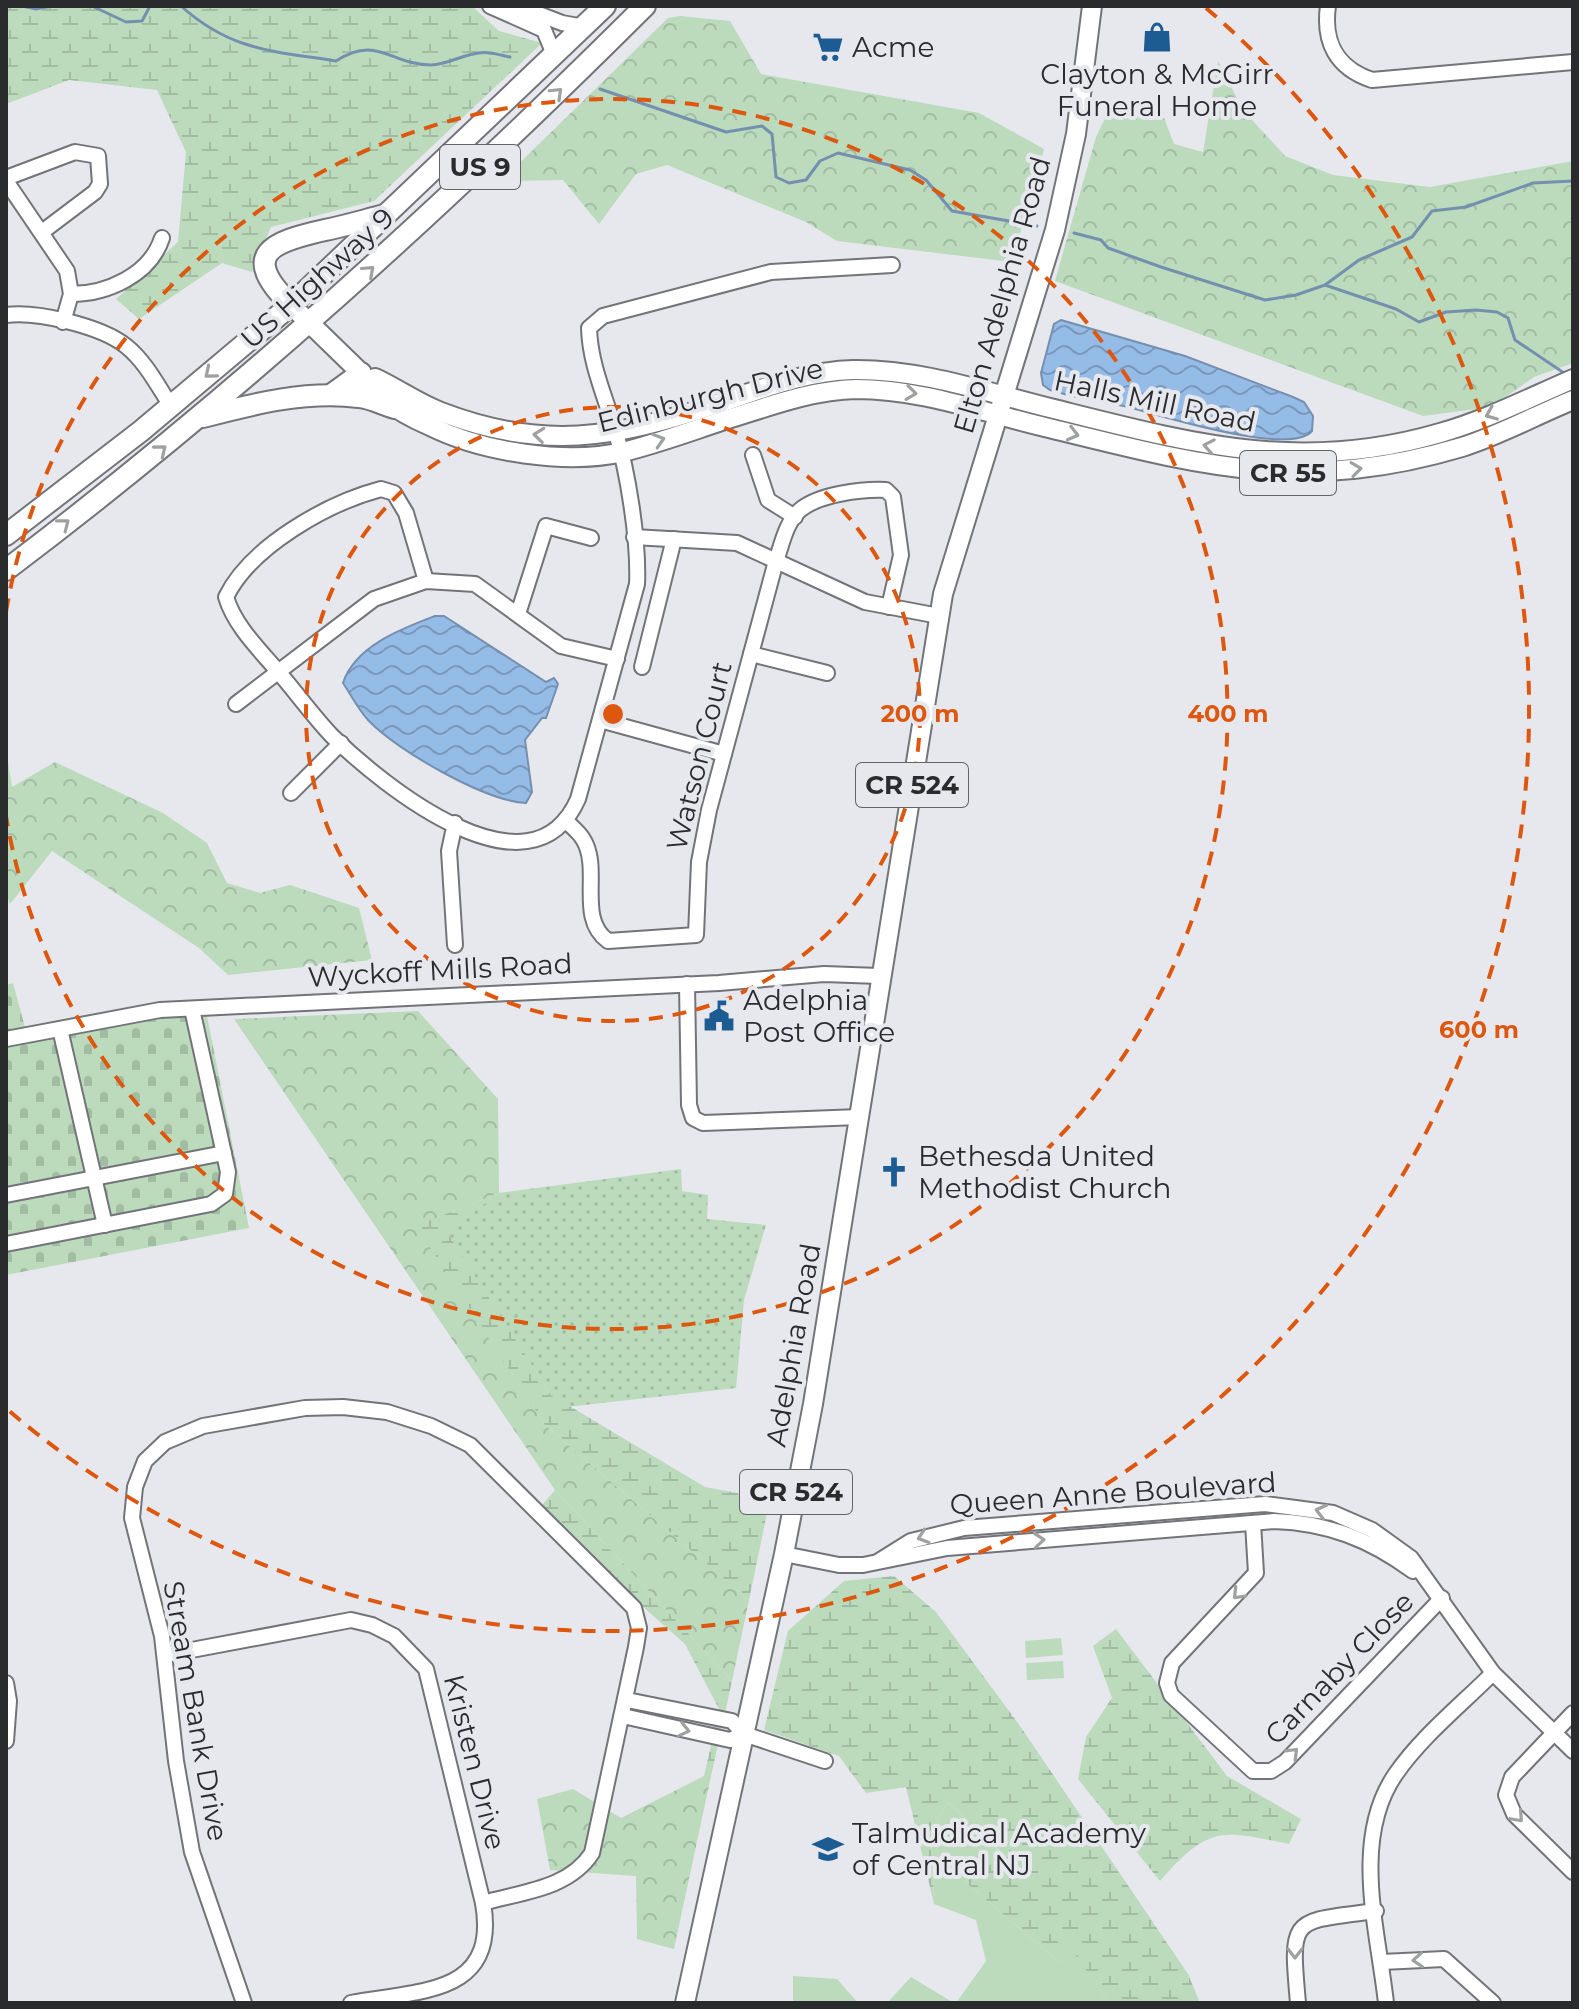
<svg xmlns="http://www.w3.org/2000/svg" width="1579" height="2009" font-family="Montserrat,sans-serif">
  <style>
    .green { fill: #bbdbbc }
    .forest { fill: url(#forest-crowns) }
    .wetland { fill: url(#wetland-marsh) }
    .cemetery { fill: url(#cemetery-stones) }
    .park { fill: url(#park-dots) }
    .water { fill: url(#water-waves); stroke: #7590af; stroke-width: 2 }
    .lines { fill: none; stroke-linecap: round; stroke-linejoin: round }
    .stream { stroke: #7590af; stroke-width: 3 }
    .minor-casing { stroke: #737479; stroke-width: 18 }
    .major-casing { stroke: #737479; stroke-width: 22 }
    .highway-casing { stroke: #737479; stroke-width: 24 }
    .minor { stroke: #fff; stroke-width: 14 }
    .major { stroke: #fff; stroke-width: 18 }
    .highway { stroke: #fff; stroke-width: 20 }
    .oneway { stroke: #9fa0a0 }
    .ring { fill: none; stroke: #de570e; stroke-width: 4; stroke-dasharray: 14 10 }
    .labels { text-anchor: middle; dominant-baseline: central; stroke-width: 8; stroke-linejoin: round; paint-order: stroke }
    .shield { fill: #e6e8ed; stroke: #626467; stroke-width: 2 }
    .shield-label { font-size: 26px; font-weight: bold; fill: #2a2b2d }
    .poi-label { font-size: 28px; fill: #2a2b2d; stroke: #e6e8ed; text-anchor: start }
    .street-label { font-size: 28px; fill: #2a2b2d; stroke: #e6e8ed }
    .centre { fill: #de570e; stroke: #e6e8ed; stroke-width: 4 }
    .ring-label { font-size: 24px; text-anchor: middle; font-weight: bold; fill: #de570e; stroke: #e6e8ed; stroke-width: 8; stroke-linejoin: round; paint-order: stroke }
  </style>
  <defs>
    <pattern id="forest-crowns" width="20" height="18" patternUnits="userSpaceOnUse" patternTransform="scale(2)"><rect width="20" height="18" fill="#bbdbbc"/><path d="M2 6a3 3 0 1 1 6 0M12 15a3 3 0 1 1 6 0" fill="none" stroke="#a1bca2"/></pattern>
    <pattern id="wetland-marsh" width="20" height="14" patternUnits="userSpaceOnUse" patternTransform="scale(2)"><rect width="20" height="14" fill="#bbdbbc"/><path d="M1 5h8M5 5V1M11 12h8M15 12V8" fill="none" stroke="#a1bca2"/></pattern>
    <pattern id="cemetery-stones" width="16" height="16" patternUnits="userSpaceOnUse" patternTransform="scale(2)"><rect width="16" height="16" fill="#bbdbbc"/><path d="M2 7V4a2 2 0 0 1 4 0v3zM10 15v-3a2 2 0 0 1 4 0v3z" fill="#a1bca2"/></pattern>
    <pattern id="park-dots" width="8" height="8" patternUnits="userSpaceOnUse" patternTransform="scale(2)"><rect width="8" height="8" fill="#bbdbbc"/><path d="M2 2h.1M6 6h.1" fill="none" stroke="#a1bca2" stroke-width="1.8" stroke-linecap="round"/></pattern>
    <pattern id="water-waves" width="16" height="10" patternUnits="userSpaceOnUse" patternTransform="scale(2)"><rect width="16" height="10" fill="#95bbe7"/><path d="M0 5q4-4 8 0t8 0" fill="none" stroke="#7a98bc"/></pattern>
  </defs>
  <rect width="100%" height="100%" fill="#e6e8ed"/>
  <g class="green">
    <polygon points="1061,1638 1063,1655 1026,1658 1025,1641"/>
    <polygon points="1063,1661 1064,1678 1027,1680 1026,1663"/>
    <polygon points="948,1802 1004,1856 965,1882 1059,1962 1068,1943 1109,2003 956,2003 986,1961 976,1920 934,1904 931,1830"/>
    <polygon points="793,1976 837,1979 858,2003 793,2003"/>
    <polygon points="911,1977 954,2003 887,2003"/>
  </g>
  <g class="forest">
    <polygon points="680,16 730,21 761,74 979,113 1044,149 1012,262 837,241 806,222 667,165 636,174 599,224 563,180 501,181 668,18"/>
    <polygon points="1218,61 1243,110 1285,156 1333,175 1430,187 1573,161 1573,363 1534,377 1491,407 1423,416 1055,281 1096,137 1113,102 1158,102 1174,144 1203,152"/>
    <polygon points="6,749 12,787 55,762 163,813 207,843 227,883 260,893 290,885 359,908 372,960 228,975 199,948 52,851 10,904 6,893"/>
    <polygon points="418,1011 498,1099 499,1193 417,1226 545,1425 749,1600 732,1681 555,1490 234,1019"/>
    <polygon points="704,1776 711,1776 674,1949 637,1939 636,1876 550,1870 537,1799 573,1789 621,1818"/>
  </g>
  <g class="wetland">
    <polygon points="6,6 472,6 499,31 542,43 374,201 271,227 252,272 222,263 139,319 116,299 178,242 186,152 157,90 69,80 6,104"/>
    <polygon points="499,1193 448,1232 551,1395 705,1487 770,1499 749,1600 545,1425 416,1226"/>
    <polygon points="555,1490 732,1681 711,1776 704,1776 719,1709 685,1644 536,1512"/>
    <polygon points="894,1576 936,1612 1020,1726 1188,1974 1200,2003 1109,2003 1068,1944 1059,1962 965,1882 1004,1855 948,1802 931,1830 934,1904 906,1787 866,1793 839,1756 764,1730 788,1631 844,1581"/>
    <path d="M1116 1629 1227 1776 1301 1819 1289 1844C1221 1830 1209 1825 1160 1881L1078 1779 1086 1737 1112 1698 1093 1646Z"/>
  </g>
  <polygon class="cemetery" points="13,983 29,1042 206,1011 249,1228 6,1275 6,985"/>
  <polygon class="park" points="681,1169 682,1191 708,1195 707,1219 766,1225 744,1300 736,1388 566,1407 551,1395 447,1232 499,1193"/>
  <g class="water">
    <path d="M1061 320 1185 356 1293 397 1304 402 1313 416 1312 431C1290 457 1159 415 1128 407 1102 401 1075 398 1050 390L1043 385 1041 373 1054 324Z"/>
    <path d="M435 616H444L546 682 554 678 558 684 546 718H542L525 740 532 792 526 803C485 801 396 750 368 720 358 709 351 695 343 683 355 646 401 629 435 616Z"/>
  </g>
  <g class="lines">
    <g class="stream">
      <polyline points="22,6 36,9 52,6"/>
      <polyline points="92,6 126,22 142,21 150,6"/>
      <path d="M181 6C231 51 273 51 336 61 377 34 391 65 431 65 449 64 461 55 479 53 488 51 500 55 510 57"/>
      <polyline points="600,89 726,132 762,126 772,134 776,177 789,183 806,180 820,161 838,153 910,170 926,180 952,211 1037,226"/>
      <polyline points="1074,233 1101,240 1108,248 1161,267 1265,300 1296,295 1325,285 1359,260 1412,237 1432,211 1466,207 1533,183 1573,181"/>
      <polyline points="1325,285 1396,309 1419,322 1446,312 1476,310 1497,312 1508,318 1515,340 1567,375"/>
    </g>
    <g class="minor-casing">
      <g id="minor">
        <polyline points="490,6 544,30 555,57"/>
        <polyline points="518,6 562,23 584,27"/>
        <path d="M1328 6C1323 42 1336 68 1372 80L1573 62"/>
        <polyline points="6,178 75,152 98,156 100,184 95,192 42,232"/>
        <polyline points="6,181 67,271 71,294 63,322"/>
        <path d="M71 294C107 294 150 275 162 238"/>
        <path d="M6 315C37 311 101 326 126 346 145 361 158 386 171 406"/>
        <polyline points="753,455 768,500 795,517"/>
        <polyline points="634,537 737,543 865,602 939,616"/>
        <path d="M426 581 406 513 394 493 381 489C328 503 251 546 226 597 235 627 261 651 281 675 298 695 314 717 332 736 382 785 531 906 578 799L637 584C639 542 628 471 615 430 605 396 590 364 589 328L603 316 771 272 892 265"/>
        <polyline points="518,614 546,526 591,538"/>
        <polyline points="751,654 827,673"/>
        <polyline points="642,667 674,539"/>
        <polyline points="236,704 374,599 426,581 475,584 561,646 617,659"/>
        <polyline points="600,720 724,754"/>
        <polyline points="291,793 341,743"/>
        <path d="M565 820C571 826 579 832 583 839 602 869 576 918 608 941L696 935 699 862 709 810 776 561C782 544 786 522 800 510 819 494 862 489 886 490L893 497 901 555 889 607"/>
        <polyline points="455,945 449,851 455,823"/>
        <polyline points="687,984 689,1105 693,1118 703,1123 859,1117"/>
        <polyline points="60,1029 105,1225"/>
        <polyline points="6,1039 160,1010 719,983 824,974 879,976"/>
        <polyline points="6,1195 224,1153"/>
        <polyline points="6,1244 211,1204 225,1194 228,1172 192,1009"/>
        <polyline points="1253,1523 1256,1573 1172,1663 1167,1683 1171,1695 1253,1771 1271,1771 1285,1762 1442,1598"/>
        <path d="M784 1554 839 1565H863L947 1548 1274 1521C1328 1523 1369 1539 1413 1571"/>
        <polyline points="879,1561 911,1541 964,1528 1265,1504 1333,1513 1372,1530 1411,1558 1493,1673 1573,1751"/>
        <path d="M165 1655 351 1620 372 1625 394 1636 426 1669 483 1903C499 1996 419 1990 351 2003"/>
        <polyline points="6,1683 9,1701 6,1741"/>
        <polyline points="627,1700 732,1721 744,1734 825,1761"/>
        <polyline points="1573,1713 1512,1777 1506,1795 1514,1814 1573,1872"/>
        <polyline points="623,1716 730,1740 744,1734"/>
        <polyline points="1382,1962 1444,1959 1493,2003"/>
        <path d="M244 2003 192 1852 176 1761 162 1636 132 1518 135 1487 145 1461 165 1442 203 1426 305 1408 343 1407 387 1412 431 1426 470 1445 634 1608 639 1628 636 1647 592 1853C569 1889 521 1892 483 1903"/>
        <path d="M1298 2003C1290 1915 1291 1922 1376 1911"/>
        <path d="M1386 2003C1378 1930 1351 1840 1395 1775 1421 1737 1461 1705 1493 1673"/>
      </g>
    </g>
    <g class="major-casing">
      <g id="major">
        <path d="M291 305 361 373C373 398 405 415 430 426 482 452 566 465 623 452 664 442 704 426 744 414 781 402 817 390 856 389 923 389 984 413 1049 428 1203 466 1303 494 1462 447 1500 435 1536 415 1573 400"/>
        <path d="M375 378C397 388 417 403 441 412 543 451 614 438 714 405 759 390 805 371 853 370 922 369 988 393 1054 409 1190 443 1300 474 1440 433 1486 420 1529 398 1573 379"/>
        <polyline points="685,2003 784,1554 813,1404 943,594 1055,230 1076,134 1092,6"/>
      </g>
    </g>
    <g class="highway-casing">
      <g id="highway">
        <path d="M291 305C239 254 271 242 325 230 345 226 365 220 385 215"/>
        <polyline points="332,394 361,373"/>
        <path d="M203 417C253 404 307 390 359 397 372 398 383 405 395 408"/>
        <polyline points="6,535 141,431 291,305 605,6"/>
        <path d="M6 570C234 398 443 207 645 6"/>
      </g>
    </g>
    <use href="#minor" class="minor"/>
    <use href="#major" class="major"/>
    <use href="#highway" class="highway"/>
  </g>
  <defs><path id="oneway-chevron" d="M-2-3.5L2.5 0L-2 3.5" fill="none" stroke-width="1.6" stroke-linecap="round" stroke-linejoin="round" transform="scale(2)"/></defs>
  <g class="oneway">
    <use href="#oneway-chevron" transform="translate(557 93) rotate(-44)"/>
    <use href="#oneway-chevron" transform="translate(369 271) rotate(-42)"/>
    <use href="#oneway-chevron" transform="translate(210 373) rotate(140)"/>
    <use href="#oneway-chevron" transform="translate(911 393) rotate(8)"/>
    <use href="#oneway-chevron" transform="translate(1491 414) rotate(158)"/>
    <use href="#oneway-chevron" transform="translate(1073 434) rotate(14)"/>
    <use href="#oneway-chevron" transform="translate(539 435) rotate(-174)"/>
    <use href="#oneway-chevron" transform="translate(659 440) rotate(-17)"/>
    <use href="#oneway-chevron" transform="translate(1209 446) rotate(-170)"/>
    <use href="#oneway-chevron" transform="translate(161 450) rotate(-39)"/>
    <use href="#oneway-chevron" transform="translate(1356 469) rotate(-8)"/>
    <use href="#oneway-chevron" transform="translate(64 524) rotate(-38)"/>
    <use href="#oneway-chevron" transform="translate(1321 1511) rotate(-166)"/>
    <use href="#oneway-chevron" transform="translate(923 1537) rotate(162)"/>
    <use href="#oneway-chevron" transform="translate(1039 1540) rotate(-5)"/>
    <use href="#oneway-chevron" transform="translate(1238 1594) rotate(134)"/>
    <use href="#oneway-chevron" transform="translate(684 1730) rotate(13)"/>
    <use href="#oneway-chevron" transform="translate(1293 1753) rotate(-45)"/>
    <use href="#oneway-chevron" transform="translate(1518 1817) rotate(48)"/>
    <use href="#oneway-chevron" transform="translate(1295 1953) rotate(90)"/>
    <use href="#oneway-chevron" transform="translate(1418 1960) rotate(176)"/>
  </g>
  <g class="ring">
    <circle cx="613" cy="714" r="307"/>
    <path d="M6 612A615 615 0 1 1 6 816"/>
    <path d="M1206 8A922 922 0 1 1 8 1410"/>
  </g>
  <defs>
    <g id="shop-bare" transform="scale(2.4)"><path d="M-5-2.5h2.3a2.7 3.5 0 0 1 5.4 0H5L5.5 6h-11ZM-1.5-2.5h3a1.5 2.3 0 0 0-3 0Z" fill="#1d5c92" stroke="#e6e8ed" stroke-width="2.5" paint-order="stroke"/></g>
    <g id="supermarket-bare" transform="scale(2.4)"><path d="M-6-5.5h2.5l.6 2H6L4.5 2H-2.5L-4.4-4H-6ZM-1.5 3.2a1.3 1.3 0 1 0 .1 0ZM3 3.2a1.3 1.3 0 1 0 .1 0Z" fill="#1d5c92" stroke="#e6e8ed" stroke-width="2.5" paint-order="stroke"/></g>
    <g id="civic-bare" transform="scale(2.4)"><path d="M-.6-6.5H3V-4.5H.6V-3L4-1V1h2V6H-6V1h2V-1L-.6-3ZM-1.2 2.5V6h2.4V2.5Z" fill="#1d5c92" stroke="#e6e8ed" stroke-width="2.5" paint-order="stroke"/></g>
    <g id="church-bare" transform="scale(2.4)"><path d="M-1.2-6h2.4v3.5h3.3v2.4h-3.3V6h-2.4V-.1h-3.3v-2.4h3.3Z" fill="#1d5c92" stroke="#e6e8ed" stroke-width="2.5" paint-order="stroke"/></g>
    <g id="school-bare" transform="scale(2.4)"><path d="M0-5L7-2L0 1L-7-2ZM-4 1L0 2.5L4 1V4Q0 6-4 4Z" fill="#1d5c92" stroke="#e6e8ed" stroke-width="2.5" paint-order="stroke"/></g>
  </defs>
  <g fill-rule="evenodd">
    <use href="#shop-bare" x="1157" y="37"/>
    <use href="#supermarket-bare" x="828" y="47"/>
    <use href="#civic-bare" x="719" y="1016"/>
    <use href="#church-bare" x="894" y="1172"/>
    <use href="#school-bare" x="828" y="1849"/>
  </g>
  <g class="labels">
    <g class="shield">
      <rect x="440" y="145" width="80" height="44" rx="6"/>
      <rect x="1240" y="451" width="96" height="44" rx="6"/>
      <rect x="856" y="763" width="112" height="44" rx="6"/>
      <rect x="740" y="1470" width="112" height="44" rx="6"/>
    </g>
    <g class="shield-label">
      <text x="480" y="167">US 9</text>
      <text x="1288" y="473">CR 55</text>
      <text x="912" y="785">CR 524</text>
      <text x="796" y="1492">CR 524</text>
    </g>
    <g class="poi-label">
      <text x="852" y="47">Acme</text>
      <text x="1157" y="74" text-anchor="middle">Clayton &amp; McGirr<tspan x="1157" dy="32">Funeral Home</tspan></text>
      <text x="743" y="1000">Adelphia<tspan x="743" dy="32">Post Office</tspan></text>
      <text x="918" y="1156">Bethesda United<tspan x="918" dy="32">Methodist Church</tspan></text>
      <text x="852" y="1833">Talmudical Academy<tspan x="852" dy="32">of Central NJ</tspan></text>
    </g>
    <g class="street-label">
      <text transform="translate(317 278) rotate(-42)">US Highway 9</text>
      <text transform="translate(1002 295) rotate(-74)">Elton Adelphia Road</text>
      <text transform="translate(710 395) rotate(-14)">Edinburgh Drive</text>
      <text transform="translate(1155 401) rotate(12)">Halls Mill Road</text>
      <text transform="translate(699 756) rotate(-76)">Watson Court</text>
      <text transform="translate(440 970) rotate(-3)">Wyckoff Mills Road</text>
      <text transform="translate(793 1345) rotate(-80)">Adelphia Road</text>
      <text transform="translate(1113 1493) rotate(-4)">Queen Anne Boulevard</text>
      <text transform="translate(1339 1668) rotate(-46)">Carnaby Close</text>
      <text transform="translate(196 1711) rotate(80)">Stream Bank Drive</text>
      <text transform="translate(475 1762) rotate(76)">Kristen Drive</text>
    </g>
  </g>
  <circle cx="613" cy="714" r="12" class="centre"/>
  <g class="ring-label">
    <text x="920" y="722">200 m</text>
    <text x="1228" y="722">400 m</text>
    <text x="1479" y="1038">600 m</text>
  </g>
  <rect width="1579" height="2009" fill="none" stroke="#2a2b2d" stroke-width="16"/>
</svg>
